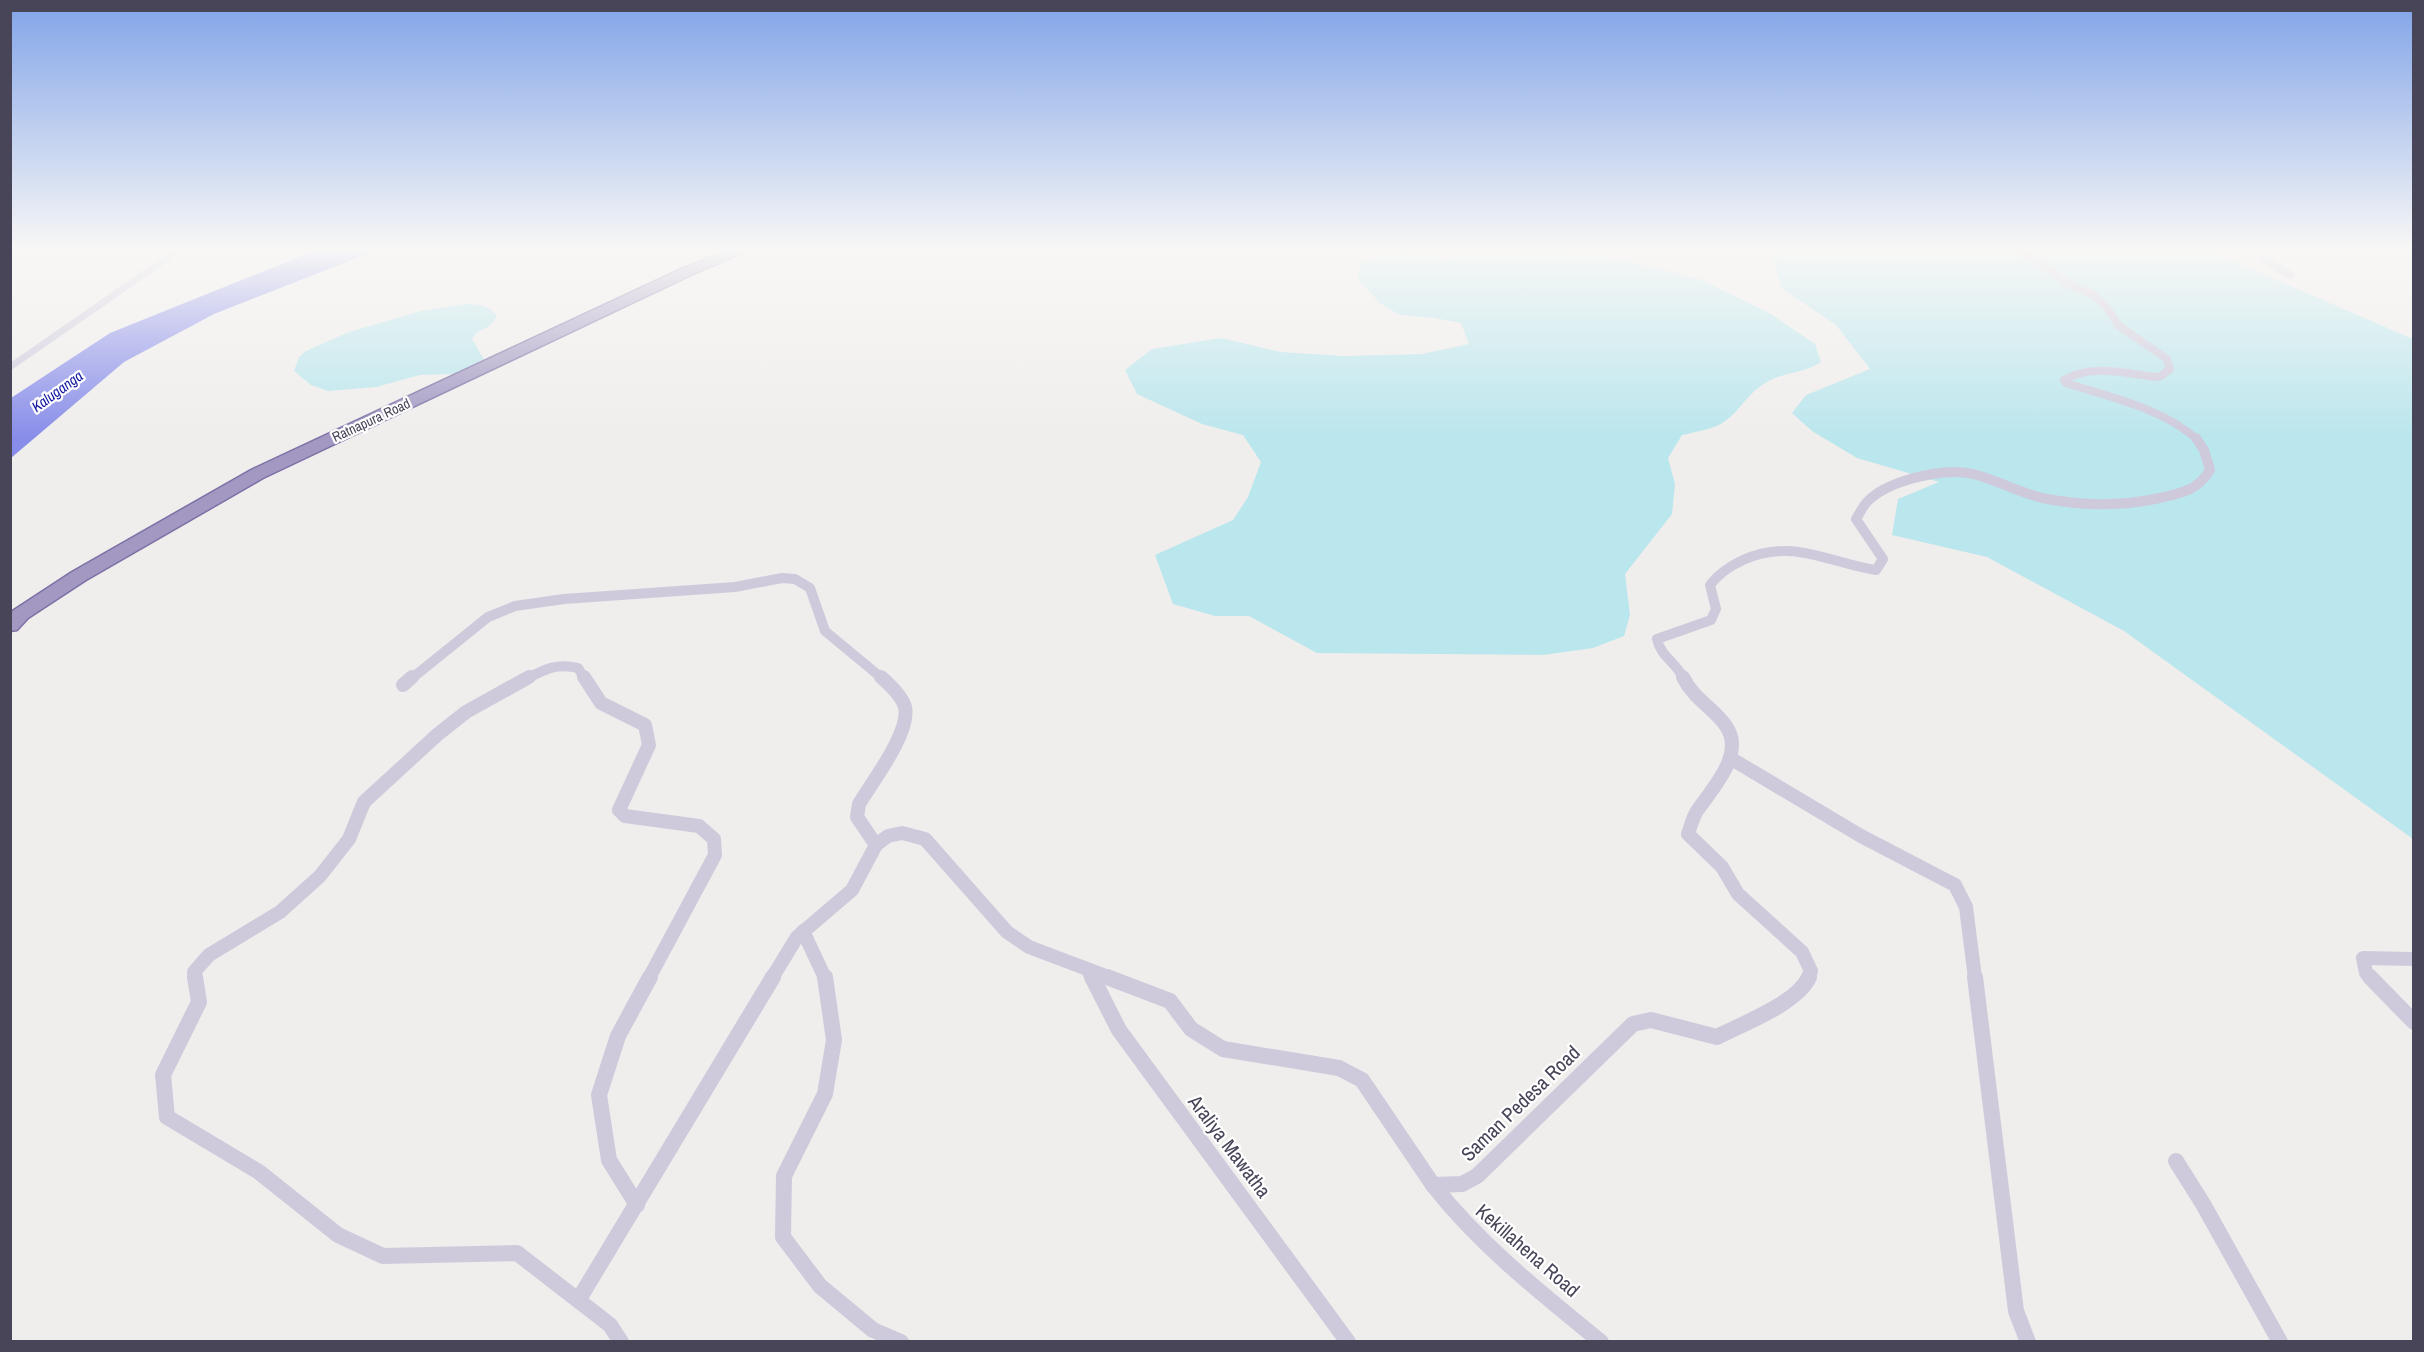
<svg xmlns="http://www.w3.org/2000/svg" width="2424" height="1352" font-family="'Archivo Narrow',sans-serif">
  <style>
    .green { fill: #bae6ed }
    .water { fill: #888de9 }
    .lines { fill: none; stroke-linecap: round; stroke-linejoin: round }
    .trunk-casing { stroke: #7e70a6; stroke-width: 3 }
    .minor-far3 { stroke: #cecadc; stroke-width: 8 }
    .minor-far2 { stroke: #cecadc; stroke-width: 10 }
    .minor-far1 { stroke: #cecadc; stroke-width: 14 }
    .minor { stroke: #cecadc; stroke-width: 16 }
    .tertiary { fill: #cecadc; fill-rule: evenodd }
    .trunk { fill: #a298c2; fill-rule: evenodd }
    .labels { text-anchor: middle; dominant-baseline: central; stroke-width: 4.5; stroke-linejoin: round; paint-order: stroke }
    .far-street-label { font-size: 14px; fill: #494559; stroke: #fff }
    .far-water-label { font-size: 15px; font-style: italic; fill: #1017a1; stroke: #fff }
    .near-street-label { font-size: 20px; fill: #494559; stroke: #fff }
  </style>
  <rect width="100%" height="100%" fill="#efeeec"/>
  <g class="green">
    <polygon points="1770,247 2176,247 2210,251 2413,339 2413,839 2124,631 1987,557 1892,535 1898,499 1939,482 1857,458 1812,431 1792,413 1806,395 1870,369 1836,325 1781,288"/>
    <path d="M1557 251 1626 260 1702 280 1771 314 1815 344 1821 362C1806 372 1789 372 1773 379 1747 390 1740 414 1719 425 1708 430 1694 432 1682 435L1668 458 1675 484 1672 514 1625 574 1630 615 1624 636 1593 648 1543 655 1317 653 1249 616H1215L1173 604 1155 555 1233 520 1248 497 1261 462 1243 435 1202 424 1137 394 1125 370 1152 349 1221 338 1281 352 1344 356 1422 354 1469 344 1461 323 1434 318 1400 315 1381 304 1358 280 1360 262 1399 252 1445 258Z"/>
    <path d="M467 304C480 305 489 305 497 316 489 332 478 327 472 339L485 361 453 374 420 375 376 387 328 391 311 385 294 371 299 357 306 351 349 332 421 311Z"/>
  </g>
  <polygon class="water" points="324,247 385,247 214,314 124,362 11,458 11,398 110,333"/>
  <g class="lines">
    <g class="trunk-casing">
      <polygon id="trunk" points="736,247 755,247 691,275 263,478 86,580 28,618 17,630 10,631 10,613 14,610 72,572 251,470 681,269"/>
    </g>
    <g class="minor-far3">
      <path d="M2011 247 2030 256 2067 283 2094 295 2107 308 2119 326 2167 359 2170 369 2161 376 2154 377C2124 373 2092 364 2064 380L2066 383C2110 397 2162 408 2198 440"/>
      <polyline points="2267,247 2262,258 2290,275"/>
    </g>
    <g class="minor-far2">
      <polyline points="411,679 488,617 515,606 564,599 735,587 782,578 795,579 810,588 825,631 883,679"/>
      <path d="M526 679C545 669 557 663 578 668L585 679"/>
      <path d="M1684 679C1677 663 1660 656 1657 639L1711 620 1716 609 1710 585C1719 573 1730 566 1743 560 1794 538 1826 562 1876 570L1883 559 1856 519C1860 513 1863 505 1869 500 1890 480 1945 467 1973 474 1998 480 2021 494 2047 499 2084 506 2123 506 2160 498 2182 493 2198 490 2210 470L2204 450 2196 438"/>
    </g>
    <g class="minor-far1">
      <polyline points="584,677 601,703 645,725 649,745 619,810 625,816 699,826 714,839 715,855 649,978"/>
      <path d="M1683 677C1694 700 1713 707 1726 726 1745 753 1714 787 1699 808 1693 815 1691 826 1688 834L1722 867 1738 894 1802 952 1811 971 1808 978"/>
      <polyline points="403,685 412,677"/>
      <polyline points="1730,758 1861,836 1955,885 1966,907 1975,978"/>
      <path d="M876 845 857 817 859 804C872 782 911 732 905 707 902 696 889 684 881 677"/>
      <polyline points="803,931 825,978"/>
      <polyline points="1088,970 1092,978"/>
      <polyline points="195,978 194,972 209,955 280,912 320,876 349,839 364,802 437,735 466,712 529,677"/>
      <polyline points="772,978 797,937 852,890 876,845 888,836 902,833 925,839 1007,932 1029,947 1111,978"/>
      <polyline points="2371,978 2366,973 2363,958 2413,959"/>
    </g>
    <g class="minor">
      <polyline points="195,977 199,1002 163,1075 167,1117 259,1172 338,1235 383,1256 517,1253 610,1325 621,1342"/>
      <polyline points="825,977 834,1040 825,1094 784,1176 783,1237 820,1286 873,1330 901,1342"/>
      <polyline points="1092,977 1119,1030 1348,1342"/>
      <path d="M1107 977 1170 1001 1191 1029 1223 1049 1339 1068 1362 1080 1433 1185 1462 1184 1477 1176 1633 1024 1651 1020 1717 1037C1742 1024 1798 1003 1809 977"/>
      <polyline points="1975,977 2016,1311 2028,1342"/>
      <polyline points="2370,977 2414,1022"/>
      <polyline points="2176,1161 2203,1204 2280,1342"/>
      <path d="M1433 1185C1481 1246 1541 1293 1601 1342"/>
      <polyline points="637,1205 609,1160 599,1095 618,1036 650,977"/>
      <polyline points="579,1299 773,977"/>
    </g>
    <polygon class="tertiary" points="177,247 189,247 10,371 10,363"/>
    <use href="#trunk" class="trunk"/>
  </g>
  <linearGradient id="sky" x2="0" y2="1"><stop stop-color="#81a4e8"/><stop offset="0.57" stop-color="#f8f7f6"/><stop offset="1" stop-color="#f8f7f6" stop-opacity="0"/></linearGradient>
  <rect width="2424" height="437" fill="url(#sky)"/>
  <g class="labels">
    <g class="far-street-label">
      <text transform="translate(371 420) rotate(-25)">Ratnapura Road</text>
    </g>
    <g class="far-water-label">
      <text transform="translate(57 391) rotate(-36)">Kaluganga</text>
    </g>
    <g class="near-street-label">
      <text transform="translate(1520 1103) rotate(-44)">Saman Pedesa Road</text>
      <text transform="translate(1230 1146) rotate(53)">Araliya Mawatha</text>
      <text transform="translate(1528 1250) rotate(41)">Kekillahena Road</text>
    </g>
  </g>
  <rect width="2424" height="1352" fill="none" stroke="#494559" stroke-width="24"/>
</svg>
